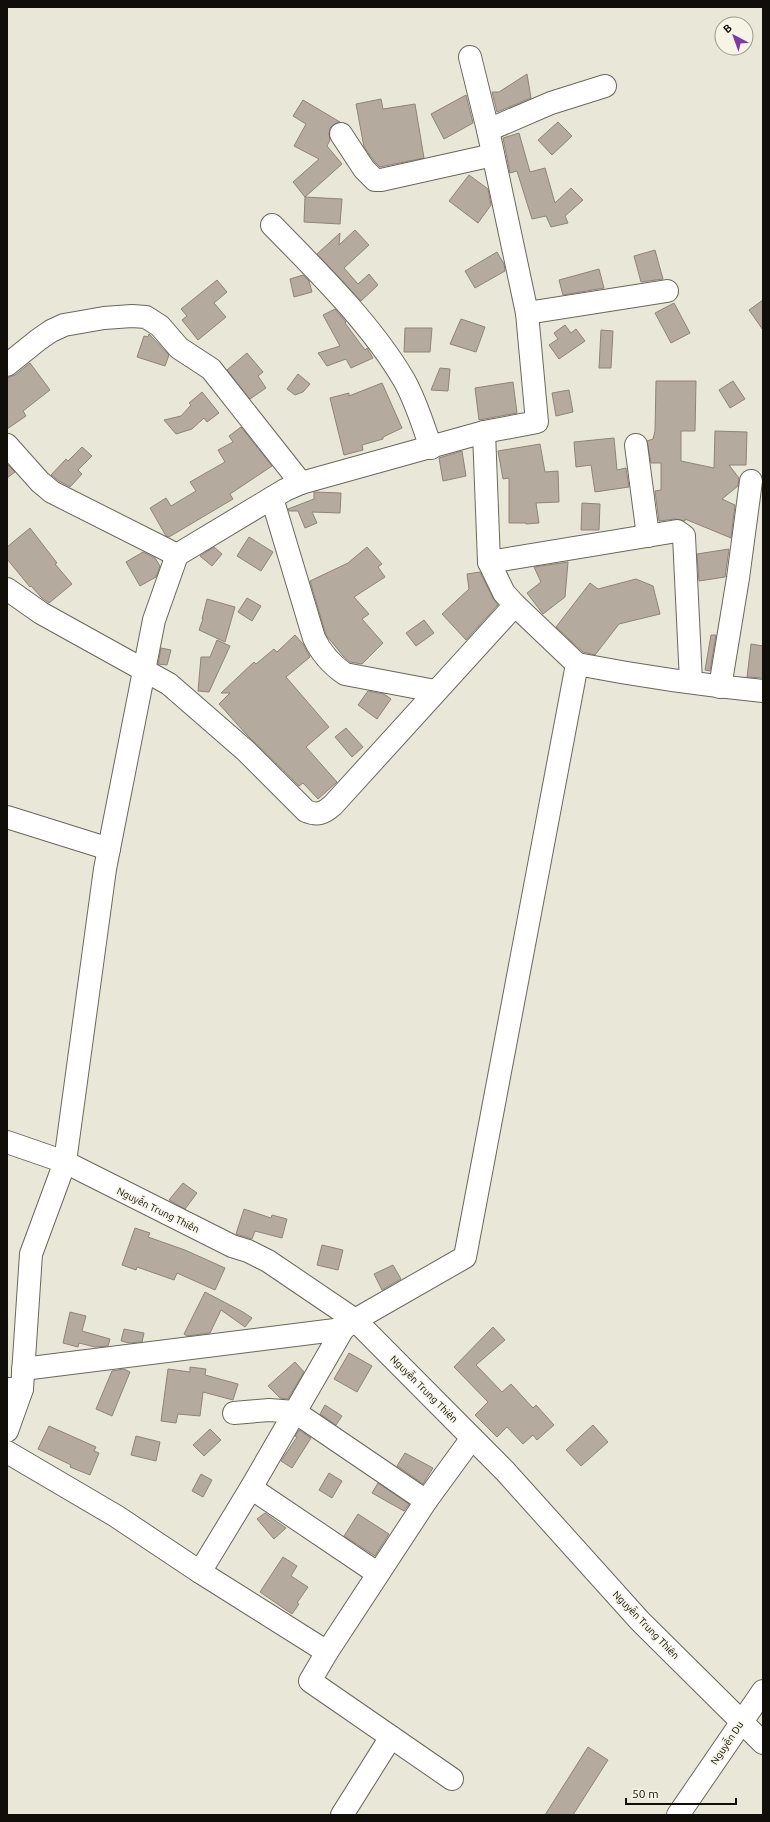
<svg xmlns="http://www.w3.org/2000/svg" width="770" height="1822" font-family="Ubuntu,sans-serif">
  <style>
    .building { fill: #b4aa9d; stroke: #8e8478 }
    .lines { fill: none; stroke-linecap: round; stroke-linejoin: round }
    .minor-casing { stroke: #69685a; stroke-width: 24 }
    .major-casing { stroke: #69685a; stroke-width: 24 }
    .minor { stroke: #fff; stroke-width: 22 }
    .major { stroke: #fff; stroke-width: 22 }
    .labels { text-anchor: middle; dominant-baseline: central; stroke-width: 3; stroke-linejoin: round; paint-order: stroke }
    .street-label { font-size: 10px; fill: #0f0e09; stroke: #f6f5e5 }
  </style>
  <rect width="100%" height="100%" fill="#e9e8d8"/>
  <g class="building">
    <polygon points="527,74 531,98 497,112 492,92 499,92"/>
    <polygon points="466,95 473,123 444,139 431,114"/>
    <polygon points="381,99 383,109 415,104 424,158 380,167 374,161 364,147 356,104"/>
    <polygon points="303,100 340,122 334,124 330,128 329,134 330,140 327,146 342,164 305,197 293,182 319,159 294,146 306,124 293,116"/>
    <polygon points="558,122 572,136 552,155 538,140"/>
    <polygon points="519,133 530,172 545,168 555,203 571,188 583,200 565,216 568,223 551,227 546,216 532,219 517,171 510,173 503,138"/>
    <polygon points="469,175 488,189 491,205 478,223 449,201"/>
    <polygon points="305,197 342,199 340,224 304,222"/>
    <polygon points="355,230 369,245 344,268 358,284 369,274 378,285 361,301 317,254 340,233 339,245"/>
    <polygon points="655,250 663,279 641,282 634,256"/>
    <polygon points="497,252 504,264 505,271 475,288 465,271"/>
    <polygon points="599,269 604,288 563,295 559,280"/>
    <polygon points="303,275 309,281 312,292 294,297 290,279"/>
    <polygon points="217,280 227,292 214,303 226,317 198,340 182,320 187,316 181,309"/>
    <polygon points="763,300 763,330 749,310"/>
    <polygon points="674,303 690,333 671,343 655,313"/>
    <polygon points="335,309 346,322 345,323 365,350 367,348 373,358 351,368 346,359 327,366 318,353 340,346 323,315"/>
    <polygon points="461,319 485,327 476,352 450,344"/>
    <polygon points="565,325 571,333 576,329 585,341 559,359 549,345 558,339 554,333"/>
    <polygon points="405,328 432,328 430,352 404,352"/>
    <polygon points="601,330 613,331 611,368 599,368"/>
    <polygon points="149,334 169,355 165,366 137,357 144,336 148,337"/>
    <polygon points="247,353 263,372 258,376 266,388 250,399 227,370"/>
    <polygon points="30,363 50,390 23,411 26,416 7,429 7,378 15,375"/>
    <polygon points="440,368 450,369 448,391 431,390"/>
    <polygon points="298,374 310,384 303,392 295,395 287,389"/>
    <polygon points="656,381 696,381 695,431 681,431 681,461 714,468 715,431 747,432 746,465 729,465 739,478 738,486 722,499 735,505 731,538 685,519 685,521 675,519 659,521 655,491 661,490 661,463 651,463 647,441 653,439 655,431"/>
    <polygon points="733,381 745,399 730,408 719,390"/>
    <polygon points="513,382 517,413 479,420 475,388"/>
    <polygon points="382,383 402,428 383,437 383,439 362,445 363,450 344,455 330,398 349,393 349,396"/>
    <polygon points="569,390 573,412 556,416 552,393"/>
    <polygon points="202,392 219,413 207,422 204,418 192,429 176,434 164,420 181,416 191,405 189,403"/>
    <polygon points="241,427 272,466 230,494 233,499 169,537 166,536 150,508 166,498 171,506 196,491 190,482 225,462 218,450 233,442 229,436"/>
    <polygon points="614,438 617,470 626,468 629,487 595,492 591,465 576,467 574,442"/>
    <polygon points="540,444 545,472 558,471 559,502 536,503 539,523 526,524 526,523 509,523 509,478 503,479 498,451"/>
    <polygon points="82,447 92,456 78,470 82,474 70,487 59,481 51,475 66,459 68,461"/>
    <polygon points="462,451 466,476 443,481 439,458"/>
    <polygon points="7,464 15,472 7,478"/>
    <polygon points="314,492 341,493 340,513 312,512 317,523 305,528 298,511 289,511 288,509 314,499"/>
    <polygon points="582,503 600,504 599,530 581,530"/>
    <polygon points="30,528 57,563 55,564 72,584 49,603 42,598 31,586 30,587 7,559 7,547"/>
    <polygon points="249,537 273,552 261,571 237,556"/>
    <polygon points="214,547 222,554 212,566 200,556"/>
    <polygon points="367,547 382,564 378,567 385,577 354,597 369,614 362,619 383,643 362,664 350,662 344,657 326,635 310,581 348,563"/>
    <polygon points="729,549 725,577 699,581 697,554"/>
    <polygon points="143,552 155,558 160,566 156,577 140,586 126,562"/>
    <polygon points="568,562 565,597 543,614 527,593 541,582 534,567"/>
    <polygon points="480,572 493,598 498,605 466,640 442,614 469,589 467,574"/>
    <polygon points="636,579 653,586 660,614 619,624 595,655 583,652 556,627 590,583 598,589"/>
    <polygon points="247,598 261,606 252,621 238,612"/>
    <polygon points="207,599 235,607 225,642 199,630 203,619 202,619"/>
    <polygon points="424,620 434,633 416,646 406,633"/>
    <polygon points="295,635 303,644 310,657 286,677 329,727 306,747 337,782 318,799 303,783 299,786 246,734 219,704 230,693 221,693 254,662 256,664 274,649 277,652"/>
    <polygon points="711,635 716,635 710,671 705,670"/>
    <polygon points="217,640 230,646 209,692 198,691 201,657 210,657"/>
    <polygon points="751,644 763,646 763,678 747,677"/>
    <polygon points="161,648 171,650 167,665 158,664"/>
    <polygon points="368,691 384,694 391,699 377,719 358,705"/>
    <polygon points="346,728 363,747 352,757 335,737"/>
    <polygon points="183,1183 197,1193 185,1209 169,1200"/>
    <polygon points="244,1209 271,1218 272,1215 287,1219 282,1238 255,1231 252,1239 236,1234"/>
    <polygon points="135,1228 150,1233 148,1237 185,1250 225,1268 215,1290 177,1273 174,1280 137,1267 136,1270 122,1265"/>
    <polygon points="322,1245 343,1250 338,1270 317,1265"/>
    <polygon points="393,1265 401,1279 382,1290 374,1274"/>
    <polygon points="205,1292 243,1312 252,1318 245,1327 221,1310 210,1333 187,1336 184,1334"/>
    <polygon points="70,1312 86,1316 82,1331 110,1339 108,1346 95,1347 79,1343 78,1347 63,1343"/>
    <polygon points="493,1327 505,1340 476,1365 502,1392 511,1384 533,1408 536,1405 554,1425 537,1440 533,1435 523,1444 507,1427 497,1437 475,1415 488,1402 454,1367"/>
    <polygon points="124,1329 144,1333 142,1342 129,1343 121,1341"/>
    <polygon points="349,1353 372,1366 357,1392 334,1379"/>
    <polygon points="295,1362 304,1372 288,1399 280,1398 268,1386"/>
    <polygon points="190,1367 206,1369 205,1375 238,1384 233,1400 203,1392 200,1416 178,1414 176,1423 161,1421 168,1369 190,1372"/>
    <polygon points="124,1369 130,1372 112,1416 96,1409 112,1371"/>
    <polygon points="325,1405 342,1416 336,1425 320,1414"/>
    <polygon points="593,1425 608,1442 581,1466 566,1450"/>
    <polygon points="49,1426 96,1447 94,1451 99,1453 90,1475 70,1467 71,1465 38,1449"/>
    <polygon points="210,1429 221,1440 204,1456 193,1445"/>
    <polygon points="299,1430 311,1438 292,1468 281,1461 297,1437 295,1436"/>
    <polygon points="136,1436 160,1442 156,1461 131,1455"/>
    <polygon points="405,1453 433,1468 423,1484 397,1466"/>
    <polygon points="329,1473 342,1481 332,1498 319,1490"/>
    <polygon points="201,1474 212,1480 203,1497 192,1491"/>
    <polygon points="378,1483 409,1504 404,1511 372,1493"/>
    <polygon points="265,1513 286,1528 274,1539 257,1519"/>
    <polygon points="358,1514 389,1534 375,1556 344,1536"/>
    <polygon points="283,1557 297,1566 291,1576 308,1587 297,1603 299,1604 292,1614 260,1592"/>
    <polygon points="588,1747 608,1760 573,1815 545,1815"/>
  </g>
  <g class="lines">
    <g class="minor-casing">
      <g id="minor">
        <polyline points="470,57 488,130 527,313 537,422 484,432"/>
        <polyline points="488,130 551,103 605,86"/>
        <polyline points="341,134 364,169 375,180 381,180 493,155"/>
        <path d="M272 225C317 271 372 325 404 380 416 401 423 425 431 448"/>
        <polyline points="527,313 667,291"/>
        <polyline points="7,365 38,340 51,331 64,325 104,318 132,316 146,317 160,326 179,348 211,369 301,483"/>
        <polyline points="7,445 40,482 52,492 177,555"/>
        <polyline points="636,445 648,536"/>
        <path d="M272 498 314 638C321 653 332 665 345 674L435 691"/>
        <polyline points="489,562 677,531 684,536 691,682"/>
        <path d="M7 589 41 613 169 684 246 751 306 811C318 816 324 813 333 805L515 605"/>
        <path d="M577 664C639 676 701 685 763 691"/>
        <polyline points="720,687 738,578 751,481"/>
        <polyline points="7,817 109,849"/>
        <polyline points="7,1142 65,1162 232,1246 248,1251 268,1261 355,1320 505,1471 640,1621 763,1743"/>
        <polyline points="23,1369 343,1329 251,1488 200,1572"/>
        <polyline points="7,1389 22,1389 31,1254 65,1162 105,869 154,620 177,555 285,490 301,483 484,432 489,562 504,593 515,605 577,664 465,1257 355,1320 343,1329"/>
        <polyline points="234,1413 269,1410 295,1412 426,1501"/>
        <polyline points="7,1431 22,1389"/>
        <polyline points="7,1452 116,1516 200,1572 327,1652 426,1501 472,1438"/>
        <polyline points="251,1488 377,1573"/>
        <polyline points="327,1652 310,1681 452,1779"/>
        <polyline points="342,1815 391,1737"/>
      </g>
    </g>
    <g class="major-casing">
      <polyline id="major" points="678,1815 763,1691"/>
    </g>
    <use href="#minor" class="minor"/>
    <use href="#major" class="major"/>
  </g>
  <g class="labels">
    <g class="street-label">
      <text transform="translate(158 1210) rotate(26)">Nguyễn Trung Thiên</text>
      <text transform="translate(424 1389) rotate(45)">Nguyễn Trung Thiên</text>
      <text transform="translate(646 1625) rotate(46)">Nguyễn Trung Thiên</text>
      <text transform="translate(727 1743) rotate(-56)">Nguyễn Du</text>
    </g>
  </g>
  <rect width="770" height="1822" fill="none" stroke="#0f0e09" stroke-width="16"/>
  <g transform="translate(734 36) rotate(319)"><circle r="19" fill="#f6f5e5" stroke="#9a998d"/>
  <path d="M0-3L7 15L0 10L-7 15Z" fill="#7c38ac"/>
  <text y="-6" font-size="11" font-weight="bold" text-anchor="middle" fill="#0f0e09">B</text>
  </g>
  <path d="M626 1798v6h110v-6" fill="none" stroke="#0f0e09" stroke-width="2"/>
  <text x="632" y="1798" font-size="12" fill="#0f0e09" stroke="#f6f5e5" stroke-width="3" paint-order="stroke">50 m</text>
</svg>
